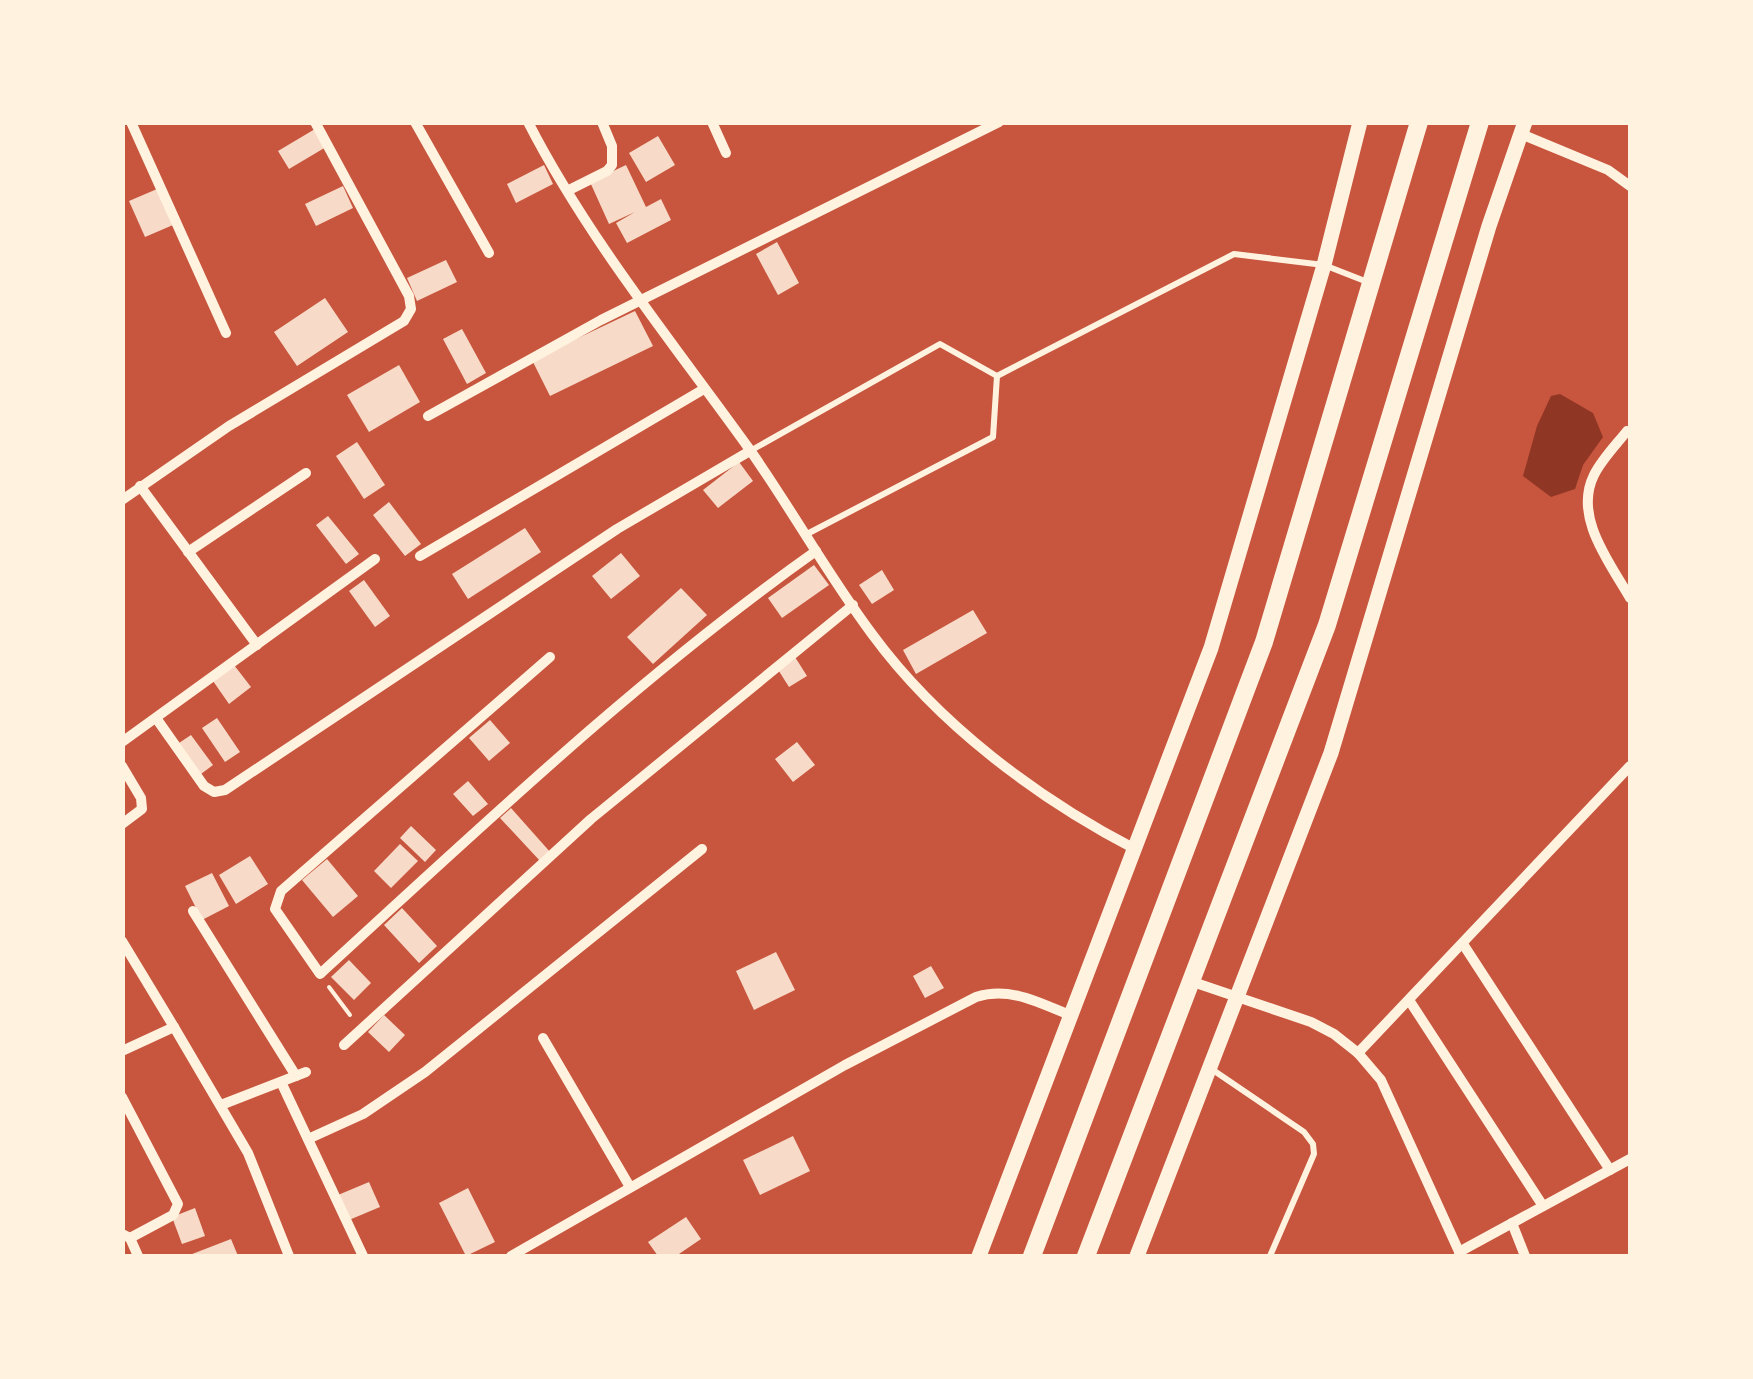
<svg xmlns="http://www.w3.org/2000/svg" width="1753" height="1379" font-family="Georgia,serif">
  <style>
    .water { fill: #8f3625 }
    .building { fill: #f7dbc8 }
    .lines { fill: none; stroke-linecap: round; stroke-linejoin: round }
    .path { stroke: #fff3e0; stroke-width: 4 }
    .service { stroke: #fff3e0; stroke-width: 6 }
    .minor { stroke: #fff3e0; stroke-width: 10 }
    .tertiary { stroke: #fff3e0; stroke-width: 15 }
    .secondary { stroke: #fff3e0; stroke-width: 18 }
  </style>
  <rect width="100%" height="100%" fill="#c8553d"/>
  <polygon class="water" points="1560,394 1593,413 1603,437 1583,465 1575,489 1551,497 1523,476 1537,426 1551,396"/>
  <g class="building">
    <polygon points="315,129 326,147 289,169 278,151"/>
    <polygon points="658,136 675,165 646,182 629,153"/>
    <polygon points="544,165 553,184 516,203 507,184"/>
    <polygon points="626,165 646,207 661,199 671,220 627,243 616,223 635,212 609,224 590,182"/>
    <polygon points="343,186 353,208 316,226 305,204"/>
    <polygon points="157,189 173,225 145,237 129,201"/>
    <polygon points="777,242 799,283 778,295 756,254"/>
    <polygon points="446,260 457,282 417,301 407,278"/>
    <polygon points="325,298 348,332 297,366 274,332"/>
    <polygon points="635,311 653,346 550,396 532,360"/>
    <polygon points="462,329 486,373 467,384 443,339"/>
    <polygon points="399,365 420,402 369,432 347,395"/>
    <polygon points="357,442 385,485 364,499 336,456"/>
    <polygon points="739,462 753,481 718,508 703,490"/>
    <polygon points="389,502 421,544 405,556 373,515"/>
    <polygon points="328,516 359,554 346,564 316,525"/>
    <polygon points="525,528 541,552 468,599 452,574"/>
    <polygon points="621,553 640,576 611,599 592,576"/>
    <polygon points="814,565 829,585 782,618 768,598"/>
    <polygon points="882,570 894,590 872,604 859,585"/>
    <polygon points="364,580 390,616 375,627 349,591"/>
    <polygon points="681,588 707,615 653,664 627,637"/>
    <polygon points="973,610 987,633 916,674 903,650"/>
    <polygon points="795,657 807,676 789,687 777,668"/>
    <polygon points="234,665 251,687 229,704 213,681"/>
    <polygon points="217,718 240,752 225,762 202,728"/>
    <polygon points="490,720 510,743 489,761 469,738"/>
    <polygon points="191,735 213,765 201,774 179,743"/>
    <polygon points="797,742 815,765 793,782 775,759"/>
    <polygon points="468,781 488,804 473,816 453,794"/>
    <polygon points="511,808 551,853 541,862 500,818"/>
    <polygon points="411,826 436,850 425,862 400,838"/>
    <polygon points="400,844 418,861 391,888 374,871"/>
    <polygon points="250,856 268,884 236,904 219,875"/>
    <polygon points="327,859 358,896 333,917 302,880"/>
    <polygon points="212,873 229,906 202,920 185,886"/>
    <polygon points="402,908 437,946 419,963 384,925"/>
    <polygon points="776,952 795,990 754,1010 736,971"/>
    <polygon points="349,960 371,983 354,1000 331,977"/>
    <polygon points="931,966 944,988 925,998 913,976"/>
    <polygon points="384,1015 405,1035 389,1052 368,1032"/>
    <polygon points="793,1136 810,1171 760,1195 743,1160"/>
    <polygon points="369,1182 380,1207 349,1220 338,1195"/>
    <polygon points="468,1188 495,1242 466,1256 439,1203"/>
    <polygon points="195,1208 205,1236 182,1244 172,1217"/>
    <polygon points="686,1217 701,1239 676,1256 658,1256 648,1242"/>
    <polygon points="231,1239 238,1256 187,1256"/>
  </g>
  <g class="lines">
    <polyline class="path" points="329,987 350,1015"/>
    <g class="service">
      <polyline points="750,451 940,344 997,376"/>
      <polyline points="807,534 993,437 997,376 1234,254 1324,265 1370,283"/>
      <polyline points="1210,1068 1304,1132 1313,1144 1314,1154 1270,1256"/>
    </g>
    <g class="minor">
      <polyline points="131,122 226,333"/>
      <polyline points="415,122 489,253"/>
      <path d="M528 122C588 239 674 344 750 450 792 510 828 575 872 634 938 724 1037 798 1135 849"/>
      <polyline points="712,122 726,153"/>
      <polyline points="1521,134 1608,170 1630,186"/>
      <polyline points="569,190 607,171 612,165 612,146 602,122"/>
      <polyline points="428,416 601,320 999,122"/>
      <path d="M1627 431C1616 445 1602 459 1594 475 1573 517 1610 563 1630 598"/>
      <polyline points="140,486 257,645"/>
      <polyline points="122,500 229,426 404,321 411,309 409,296 315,122"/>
      <polyline points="188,552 306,473"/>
      <polyline points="420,556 704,389"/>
      <path d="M550 657 281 891 275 909 320 974C480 828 639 676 816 551"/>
      <polyline points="156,718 204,786 214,792 225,790 617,529 750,451"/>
      <polyline points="122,742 375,559"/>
      <polyline points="122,766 141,798 142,809 122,824"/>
      <polyline points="193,911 296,1076"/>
      <polyline points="122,941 174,1027"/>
      <polyline points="1463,944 1610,1170"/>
      <polyline points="1190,981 1311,1022 1334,1034 1358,1053 1381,1080 1461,1256"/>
      <polyline points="1409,1000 1543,1206"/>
      <polyline points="543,1038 630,1187"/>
      <polyline points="344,1045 591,819 853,605"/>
      <polyline points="122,1051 174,1027 248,1153 289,1256"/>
      <polyline points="1358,1053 1630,766"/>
      <polyline points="281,1082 363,1256"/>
      <polyline points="122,1097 178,1204 173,1215 130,1238"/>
      <polyline points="221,1105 306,1072"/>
      <polyline points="308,1139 363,1114 425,1072 702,849"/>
      <polyline points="1512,1223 1525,1256"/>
      <polyline points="122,1234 130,1238 138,1256"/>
      <polyline points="1459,1252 1630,1159"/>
      <path d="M511 1256 845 1065 976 997C1010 986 1040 1003 1072 1016"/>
    </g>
    <g class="tertiary">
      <polyline points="979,1256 1211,648 1324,265 1360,122"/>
      <polyline points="1137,1256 1331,753 1489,226 1525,122"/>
    </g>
    <g class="secondary">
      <polyline points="1032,1256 1264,642 1419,122"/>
      <polyline points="1086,1256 1327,625 1480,122"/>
    </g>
  </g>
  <rect width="1753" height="1379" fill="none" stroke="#fff3e0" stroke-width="250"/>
</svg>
